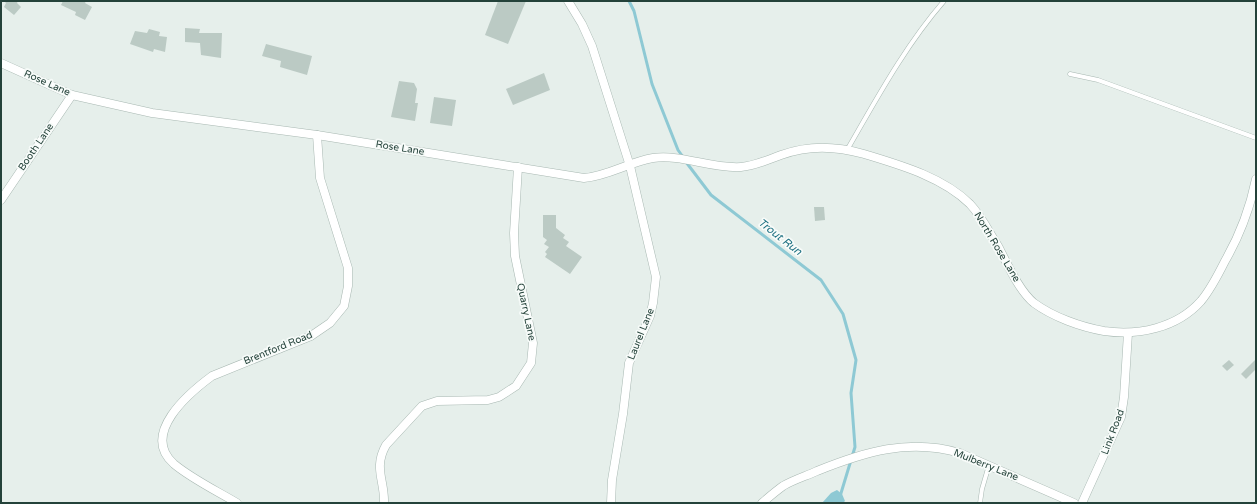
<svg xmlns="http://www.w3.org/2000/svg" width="1257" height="504" font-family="'Varela Round',sans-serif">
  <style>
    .water { fill: #8ec9d4 }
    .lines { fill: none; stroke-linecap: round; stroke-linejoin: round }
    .stream { stroke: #8ec9d4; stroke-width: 3 }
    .building { fill: #bbcac4 }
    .service-casing { stroke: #a8b8b2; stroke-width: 5 }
    .minor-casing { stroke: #a8b8b2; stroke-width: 9 }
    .service { stroke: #fff; stroke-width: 4 }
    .minor { stroke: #fff; stroke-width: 8 }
    .labels { text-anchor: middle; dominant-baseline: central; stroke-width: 3.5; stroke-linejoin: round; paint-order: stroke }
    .street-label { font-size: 10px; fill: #24423a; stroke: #f7fbf9 }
    .water-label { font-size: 11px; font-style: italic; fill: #1c6f80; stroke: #f7fbf9 }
  </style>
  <rect width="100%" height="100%" fill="#e6efeb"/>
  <polygon class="water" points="837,490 842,494 845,501 843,503 822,503 831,493"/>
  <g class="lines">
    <g class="stream">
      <polyline points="629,1 634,11 652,84 678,150 683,157"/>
      <polyline points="686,162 711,195 821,280 843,314 856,360 851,393 855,447 838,503"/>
    </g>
  </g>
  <g class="building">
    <polygon points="4,1 18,1 17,3 21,7 14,15 4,7 6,3"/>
    <polygon points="63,1 86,1 85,3 92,7 85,20 75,15 76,12 61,5"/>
    <polygon points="498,1 526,1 508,44 485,35"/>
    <polygon points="185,28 200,29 199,33 222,33 221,58 201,55 200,43 185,42"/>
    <polygon points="149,29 160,32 159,36 167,37 165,52 154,49 153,52 130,44 135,31 147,33"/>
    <polygon points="266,44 312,56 307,75 280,67 281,61 262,56"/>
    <polygon points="544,73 550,90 513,105 506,89"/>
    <polygon points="399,81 414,83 417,89 415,103 418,103 415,121 391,117"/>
    <polygon points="434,97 456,100 452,126 430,123"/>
    <polygon points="814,207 824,207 825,220 815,221"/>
    <polygon points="543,215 556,215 556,228 565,235 563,238 569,242 566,246 582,257 570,274 545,257 547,254 545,252 549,247 544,244 547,240 543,237"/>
    <polygon points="1256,359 1256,369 1246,379 1241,374"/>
    <polygon points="1229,360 1234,365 1227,371 1222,366"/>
  </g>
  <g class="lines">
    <g class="service-casing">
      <g id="service">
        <polyline points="1070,74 1098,80 1256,138"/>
        <path d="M847 150C877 98 905 46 944 1"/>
        <polyline points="980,503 982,489 989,465"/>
      </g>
    </g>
    <g class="minor-casing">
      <g id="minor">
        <polyline points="568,1 582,24 592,46 630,166 656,277 653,303 650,316 629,363 623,414 612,480 611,503"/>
        <path d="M1 63 72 95 152 113 317 135 584 178C608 176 629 162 653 158 682 154 711 169 741 167 755 166 767 160 781 155 809 145 835 146 864 154 900 165 943 177 970 204 982 217 989 232 998 246 1007 263 1019 291 1034 303 1053 317 1081 327 1104 331 1138 336 1177 328 1201 301 1211 289 1218 275 1225 261 1240 235 1250 208 1256 179"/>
        <polyline points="1,200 72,95"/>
        <path d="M237 503C217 491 192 479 174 464 140 434 189 393 212 376L311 336 330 323 344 306 348 286V268L320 178 317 135"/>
        <path d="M384 503C385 481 373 468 386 445L422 406 437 401 488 400 499 397 516 386 531 363 533 343 515 256 514 233 518 167"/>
        <path d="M762 503C769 497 776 491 783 486 793 480 806 476 817 471 864 452 909 438 960 453L1074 503"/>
        <polyline points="1082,503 1121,417 1124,397 1128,333"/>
      </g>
    </g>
    <use href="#service" class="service"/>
    <use href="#minor" class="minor"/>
  </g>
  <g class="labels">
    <g class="street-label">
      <text transform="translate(47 83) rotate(24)">Rose Lane</text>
      <text transform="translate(36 147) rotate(-56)">Booth Lane</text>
      <text transform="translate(400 148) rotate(9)">Rose Lane</text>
      <text transform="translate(997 247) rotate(59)">North Rose Lane</text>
      <text transform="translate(526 312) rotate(78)">Quarry Lane</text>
      <text transform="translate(641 334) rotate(-68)">Laurel Lane</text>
      <text transform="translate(278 348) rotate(-22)">Brentford Road</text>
      <text transform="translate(1113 432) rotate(-69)">Link Road</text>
      <text transform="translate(986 465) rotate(22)">Mulberry Lane</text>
    </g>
    <g class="water-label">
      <text transform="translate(780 237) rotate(38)">Trout Run</text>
    </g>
  </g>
  <rect width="1257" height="504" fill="none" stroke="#24423a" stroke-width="4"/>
</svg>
